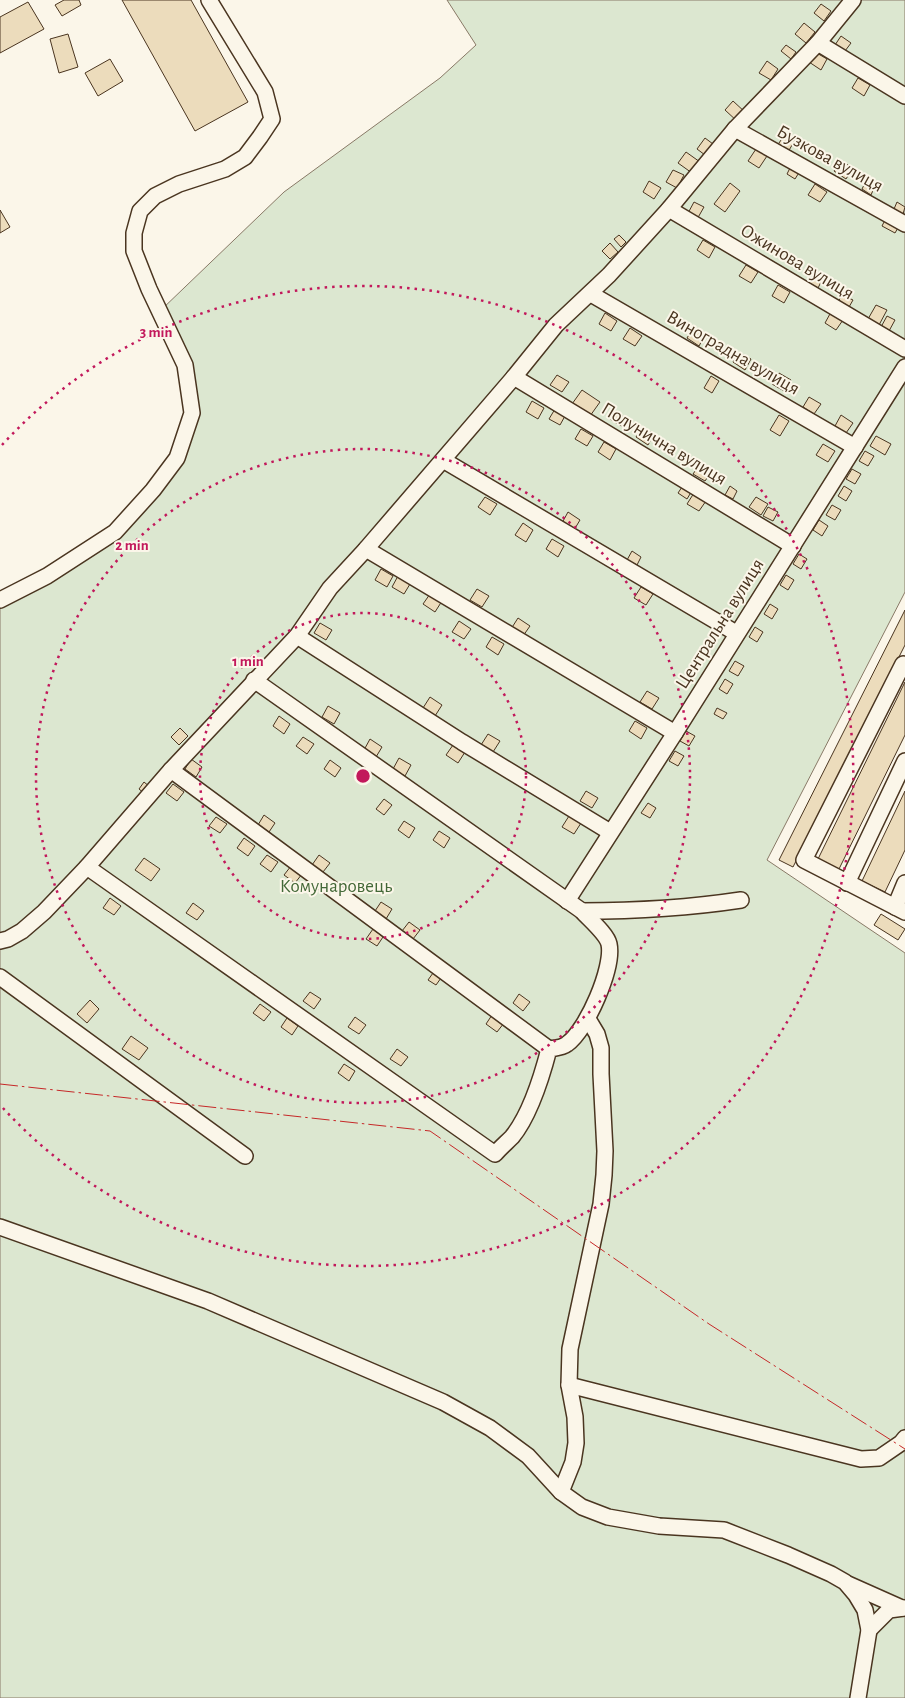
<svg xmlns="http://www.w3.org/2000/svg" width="905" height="1698" font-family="'Alegreya Sans',sans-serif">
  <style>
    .green { fill: #dce7d0; stroke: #887966 }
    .building { fill: #ecdcbc; stroke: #4a3520 }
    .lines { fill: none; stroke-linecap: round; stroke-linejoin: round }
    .minor-casing { stroke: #4a3520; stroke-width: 18 }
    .minor { stroke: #fbf6e9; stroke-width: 15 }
    .power { stroke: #c62828; stroke-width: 1; stroke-dasharray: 18 4 2.5 4; stroke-linecap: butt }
    .ring { fill: none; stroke: #c2185b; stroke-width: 2.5; stroke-dasharray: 2.5 5 }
    .labels { text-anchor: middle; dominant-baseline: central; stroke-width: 4; stroke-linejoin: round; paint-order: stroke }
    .street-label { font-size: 19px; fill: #4a3520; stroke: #fbf6e9 }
    .park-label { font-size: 19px; fill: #436837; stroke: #fbf6e9 }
    .centre { fill: #c2185b; stroke: #fbf6e9; stroke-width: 2.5 }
    .ring-label { font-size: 15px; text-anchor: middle; font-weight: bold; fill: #c2185b; stroke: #fbf6e9; stroke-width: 4; stroke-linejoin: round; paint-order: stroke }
  </style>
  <rect width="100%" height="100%" fill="#fbf6e9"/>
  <polygon class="green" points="447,0 905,0 905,592 767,860 905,953 905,1698 0,1698 0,600 115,532 153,490 192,413 185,365 160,311 284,192 440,78 476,45"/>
  <g class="building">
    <polygon points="64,0 79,0 81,5 62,16 55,5"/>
    <polygon points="122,0 191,0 248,102 195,131"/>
    <polygon points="28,2 44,29 0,53 0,17"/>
    <polygon points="821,4 831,11 824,21 814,13"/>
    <polygon points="804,23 815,32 806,43 795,34"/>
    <polygon points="68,34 78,67 59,73 50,39"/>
    <polygon points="841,36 851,43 845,51 835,45"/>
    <polygon points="786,45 796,52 791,59 781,51"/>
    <polygon points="815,52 827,59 821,70 809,62"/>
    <polygon points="110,59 123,81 98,96 85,73"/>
    <polygon points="767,61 778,69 771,80 759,73"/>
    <polygon points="858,78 870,85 864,96 852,88"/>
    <polygon points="733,101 746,113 738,122 725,110"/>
    <polygon points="785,134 795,140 788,152 777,146"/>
    <polygon points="705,138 713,144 705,155 697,149"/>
    <polygon points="756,149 767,156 759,168 748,161"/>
    <polygon points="686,152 700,162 692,173 678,163"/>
    <polygon points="841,161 853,168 846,179 834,171"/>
    <polygon points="791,166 800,171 795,179 787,174"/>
    <polygon points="673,170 684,175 677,188 666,182"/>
    <polygon points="649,181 661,188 654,199 643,192"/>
    <polygon points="730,183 740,191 725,212 714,204"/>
    <polygon points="865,183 874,188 871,195 862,189"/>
    <polygon points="815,184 827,192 820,202 808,195"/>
    <polygon points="694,202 704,207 696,221 687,215"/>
    <polygon points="897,202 905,207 903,214 894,209"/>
    <polygon points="0,210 10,227 0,233"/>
    <polygon points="886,218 899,226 895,233 882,226"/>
    <polygon points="619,235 626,242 621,247 614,239"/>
    <polygon points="703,240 715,247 709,258 697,250"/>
    <polygon points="610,243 618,252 610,259 602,251"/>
    <polygon points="746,265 758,272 751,283 739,276"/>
    <polygon points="815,274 823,278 818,288 809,283"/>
    <polygon points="778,285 790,292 784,303 772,296"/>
    <polygon points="842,295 853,300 849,307 838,302"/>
    <polygon points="876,305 887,310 879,325 868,319"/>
    <polygon points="831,312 843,320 836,330 825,323"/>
    <polygon points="605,313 617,321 611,331 599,324"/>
    <polygon points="887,316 895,320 889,331 881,327"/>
    <polygon points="630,328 642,336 635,346 623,339"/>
    <polygon points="693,328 705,335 699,346 687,338"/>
    <polygon points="739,352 751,359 745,370 733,362"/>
    <polygon points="779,373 791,380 784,391 772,384"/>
    <polygon points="557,375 569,382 562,392 550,385"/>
    <polygon points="711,376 719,381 712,393 704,388"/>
    <polygon points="582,390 600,402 590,416 572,404"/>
    <polygon points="809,397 821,404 814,414 803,407"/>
    <polygon points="532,401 544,408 538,419 526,412"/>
    <polygon points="555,409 565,416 560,425 549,419"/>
    <polygon points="615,412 628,419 623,427 611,420"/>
    <polygon points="779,415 789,421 780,436 770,430"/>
    <polygon points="841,415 853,423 846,433 835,426"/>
    <polygon points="642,427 654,434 648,445 636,437"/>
    <polygon points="581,429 593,436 587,446 575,439"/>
    <polygon points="876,436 891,444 885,455 870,446"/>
    <polygon points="604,442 616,449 610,460 598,452"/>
    <polygon points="823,444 835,451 828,462 816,455"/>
    <polygon points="865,451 874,456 868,466 859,461"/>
    <polygon points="700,464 712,471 705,481 693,474"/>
    <polygon points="852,469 861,474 855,484 846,479"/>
    <polygon points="684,484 693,489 687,499 678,493"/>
    <polygon points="730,486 737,491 733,499 725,495"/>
    <polygon points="844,486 852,491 846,501 838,496"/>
    <polygon points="694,493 706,501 699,511 687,504"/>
    <polygon points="485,497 497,504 490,515 478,507"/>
    <polygon points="756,497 768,504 761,515 749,507"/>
    <polygon points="832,505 841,510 835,520 826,515"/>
    <polygon points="768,507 778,512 773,521 763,516"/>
    <polygon points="568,512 580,520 574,530 562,523"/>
    <polygon points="819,520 828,526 822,536 813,530"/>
    <polygon points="523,523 533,530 526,542 515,535"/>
    <polygon points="552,539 564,546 558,557 546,549"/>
    <polygon points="632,551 641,557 637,565 627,560"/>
    <polygon points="799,554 807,559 801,569 793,564"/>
    <polygon points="381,569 393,576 387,587 375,580"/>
    <polygon points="786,575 794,580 788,590 780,585"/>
    <polygon points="398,576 410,584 404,594 392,587"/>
    <polygon points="641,587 653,594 646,605 634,598"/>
    <polygon points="477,589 489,596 482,607 470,600"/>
    <polygon points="430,594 442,601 435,612 423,604"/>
    <polygon points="770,604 778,609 772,619 764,614"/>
    <polygon points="905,610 905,645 793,867 779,860"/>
    <polygon points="518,618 530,626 523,636 511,629"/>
    <polygon points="459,621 471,629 464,639 452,632"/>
    <polygon points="320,623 332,630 326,640 314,633"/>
    <polygon points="755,627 763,632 757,642 749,637"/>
    <polygon points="492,637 504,644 498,655 486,647"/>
    <polygon points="735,661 744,666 738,676 729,671"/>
    <polygon points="725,679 733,684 727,694 719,689"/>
    <polygon points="905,682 905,735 839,869 818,859"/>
    <polygon points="647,691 659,698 652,709 640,702"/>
    <polygon points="430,697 442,705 435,716 423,708"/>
    <polygon points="328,706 340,713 334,724 322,717"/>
    <polygon points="717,708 727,713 723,719 714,714"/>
    <polygon points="279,716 290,724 284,734 273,726"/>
    <polygon points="635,721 647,728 641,739 629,731"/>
    <polygon points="180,728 188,736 179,745 171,737"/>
    <polygon points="686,731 695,736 689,746 680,741"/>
    <polygon points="488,734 500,741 493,752 481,745"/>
    <polygon points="303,737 314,744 307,754 296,746"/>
    <polygon points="370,739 382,747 376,757 364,750"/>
    <polygon points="453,745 465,752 458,763 446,755"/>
    <polygon points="675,751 684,756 678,766 669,761"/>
    <polygon points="399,758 411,765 405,776 393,769"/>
    <polygon points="191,759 202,767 196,777 185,769"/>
    <polygon points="330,760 341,768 335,777 324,769"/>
    <polygon points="144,782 150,787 145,794 139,789"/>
    <polygon points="173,784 184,792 177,801 166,793"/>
    <polygon points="586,791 598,798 592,808 580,801"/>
    <polygon points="905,791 905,850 885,892 862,881"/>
    <polygon points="384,799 392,805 384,815 376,809"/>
    <polygon points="648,803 656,808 650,818 641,813"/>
    <polygon points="264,815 275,823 269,832 258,825"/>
    <polygon points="569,816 581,823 574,834 562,827"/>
    <polygon points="216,817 227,824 220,833 209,826"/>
    <polygon points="404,821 415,828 409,838 398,830"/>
    <polygon points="439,831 450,838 444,848 433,840"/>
    <polygon points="244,838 255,846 248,856 237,848"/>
    <polygon points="267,855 278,862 271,872 260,864"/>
    <polygon points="319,855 330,863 323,872 312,865"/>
    <polygon points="144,858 160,869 151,881 135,870"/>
    <polygon points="291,866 302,874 295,883 284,875"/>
    <polygon points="110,898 121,906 114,915 103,908"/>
    <polygon points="381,902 392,909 386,919 375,911"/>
    <polygon points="193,903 204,911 197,920 186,913"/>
    <polygon points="881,914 905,929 898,940 874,925"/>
    <polygon points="409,922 420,930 413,939 402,931"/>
    <polygon points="373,929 383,937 377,946 366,939"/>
    <polygon points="433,973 441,978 436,985 428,980"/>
    <polygon points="310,992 321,999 314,1009 303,1001"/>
    <polygon points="519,994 530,1002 523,1011 513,1003"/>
    <polygon points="90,1000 99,1009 87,1023 77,1014"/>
    <polygon points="260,1004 271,1012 264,1021 253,1013"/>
    <polygon points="492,1015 504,1023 497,1032 486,1024"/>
    <polygon points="355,1017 366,1025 359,1034 348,1027"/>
    <polygon points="287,1018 298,1026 292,1035 281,1027"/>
    <polygon points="131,1036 148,1048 139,1060 122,1049"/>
    <polygon points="397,1049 408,1057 401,1066 390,1059"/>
    <polygon points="344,1064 355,1071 349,1081 338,1073"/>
  </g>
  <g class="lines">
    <g class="minor-casing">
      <g id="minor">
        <polyline points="818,43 905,96"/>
        <polyline points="735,129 905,224"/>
        <polyline points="669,209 905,349"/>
        <polyline points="591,294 855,447"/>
        <polyline points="514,377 793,546"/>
        <polyline points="443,460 736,633"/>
        <polyline points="366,549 675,733"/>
        <polyline points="0,600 47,576 115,532 153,490 177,458 192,413 185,365 149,289 134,251 134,233 140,211 155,196 179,184 225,169 245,157 260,137 272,119 265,92 209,0"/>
        <polyline points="297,636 462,742 610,832"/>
        <polyline points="905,665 903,664 804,860 905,912"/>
        <polyline points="171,770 549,1049"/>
        <path d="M87 867 495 1154C500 1148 506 1143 512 1137 530 1115 542 1076 549 1049 555 1048 562 1048 567 1044 587 1030 614 967 609 944 607 934 589 919 582 911L254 680"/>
        <polyline points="847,883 905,761"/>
        <polyline points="567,901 675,733 905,367"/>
        <polyline points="895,907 905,883"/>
        <path d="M582 911C635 911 688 908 741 900"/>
        <polyline points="0,941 8,939 22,931 44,912 87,867 171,770 297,636 330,588 366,549 514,377 556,325 609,275 669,209 735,129 818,43 853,0"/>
        <polyline points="0,977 245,1156"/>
        <polyline points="0,1227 208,1301 443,1402 490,1428 528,1456 561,1492 582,1507 608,1517 659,1526 724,1530 788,1555 831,1574 845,1582 856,1595 865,1610 869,1630 858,1698"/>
        <polyline points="569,1385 861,1459 879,1458 901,1443 905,1438"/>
        <polyline points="561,1492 573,1462 576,1443 575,1417 569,1385 570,1349 601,1204 604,1175 605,1151 601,1074 601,1048 597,1034 588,1019"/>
        <polyline points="848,1584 902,1608"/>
        <polyline points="869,1630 889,1610 904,1608"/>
      </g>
    </g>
    <use href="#minor" class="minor"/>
    <polyline class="power" points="0,1084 430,1131 709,1324 905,1449"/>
  </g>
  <g class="ring">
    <circle cx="363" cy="776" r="163"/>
    <circle cx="363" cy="776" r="327"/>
    <path d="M2 445A490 490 0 1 1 2 1107"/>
  </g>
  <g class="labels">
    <g class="street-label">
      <text transform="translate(830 159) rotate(29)">Бузкова вулиця</text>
      <text transform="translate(797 262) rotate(31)">Ожинова вулиця</text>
      <text transform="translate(733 353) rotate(30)">Виноградна вулиця</text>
      <text transform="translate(664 444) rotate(31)">Полунична вулиця</text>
      <text transform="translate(720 624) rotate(-58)">Центральна вулиця</text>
    </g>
    <g class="park-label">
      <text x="336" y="886">Комунаровець</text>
    </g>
  </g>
  <circle cx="363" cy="776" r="8" class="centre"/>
  <g class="ring-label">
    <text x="156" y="337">3 min</text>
    <text x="132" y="550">2 min</text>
    <text x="248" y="666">1 min</text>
  </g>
</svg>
